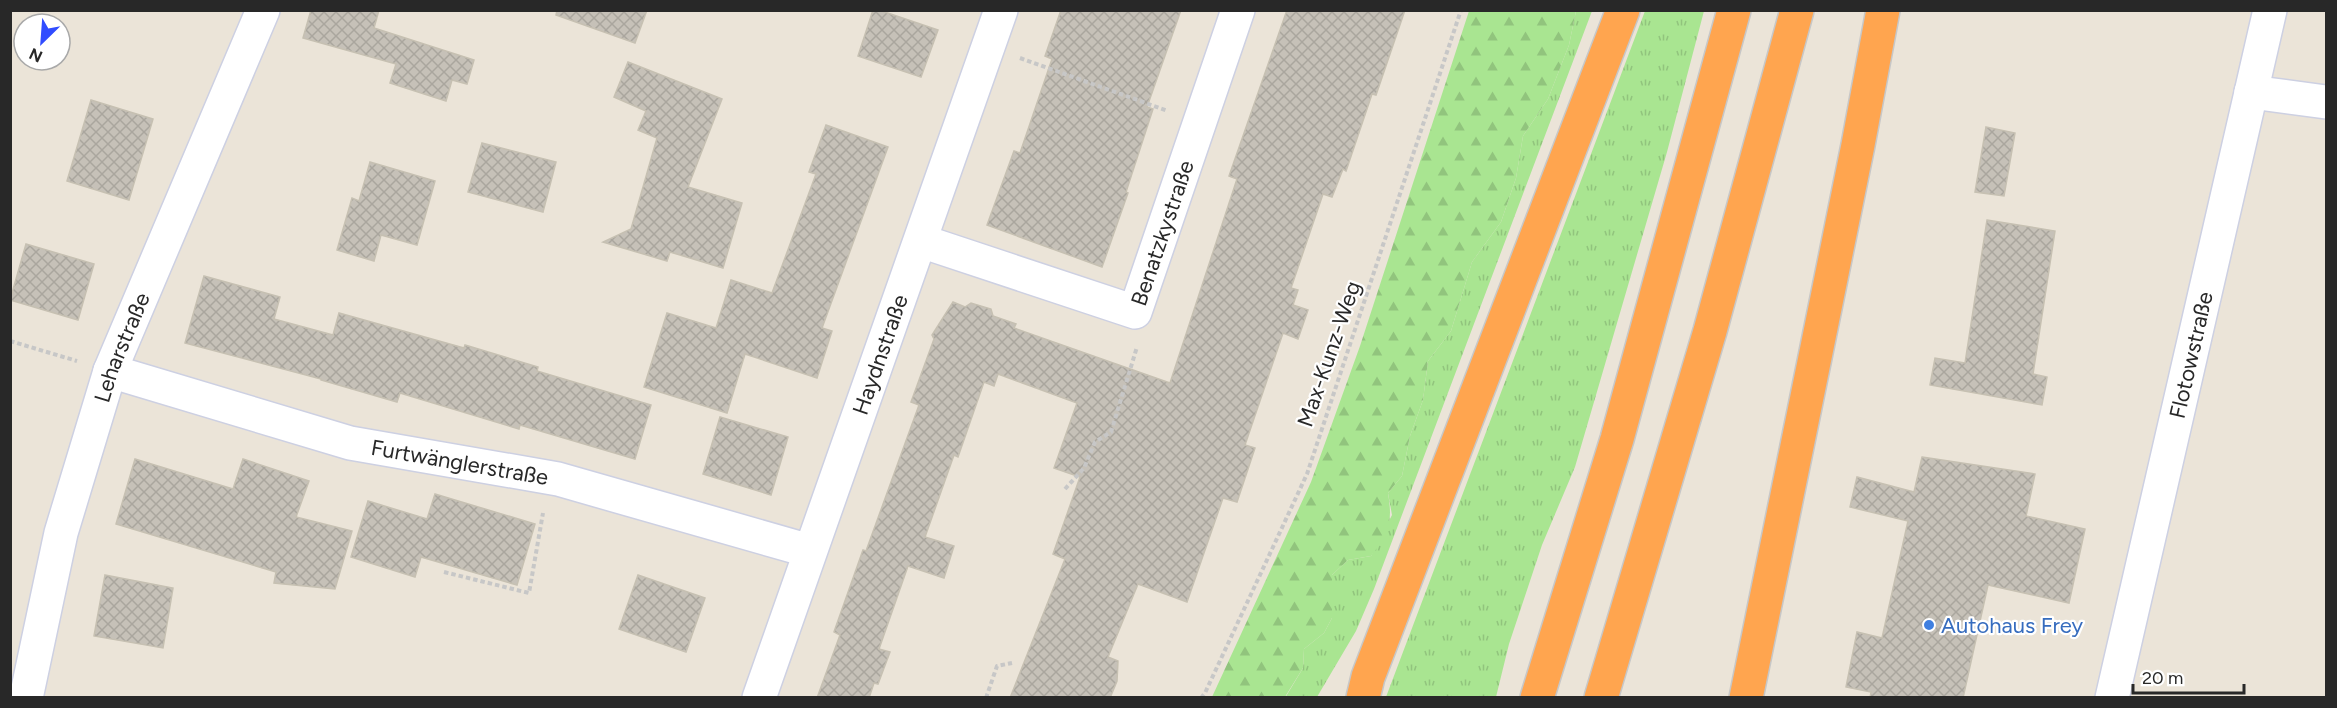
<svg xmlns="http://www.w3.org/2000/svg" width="2337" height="708" font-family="Figtree,sans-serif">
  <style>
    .grass { fill: url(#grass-tufts) }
    .forest { fill: url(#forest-firs) }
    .building { fill: url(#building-cross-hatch); stroke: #c6c0b2; stroke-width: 1.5 }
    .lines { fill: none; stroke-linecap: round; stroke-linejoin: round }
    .minor-casing { stroke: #cdd0e2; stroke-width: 36 }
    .highway-casing { stroke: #c7c7c7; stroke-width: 36 }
    .path { stroke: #c7c7c7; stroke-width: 4; stroke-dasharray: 4.5 3; stroke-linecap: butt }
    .minor { stroke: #fff; stroke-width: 33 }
    .highway { stroke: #ffa54f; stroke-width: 33 }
    .shop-dot { fill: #3f7fe0; stroke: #fff; stroke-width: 2 }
    .labels { text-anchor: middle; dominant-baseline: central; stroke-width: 4.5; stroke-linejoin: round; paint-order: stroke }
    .street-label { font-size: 22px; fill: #282828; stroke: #fff }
    .shop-label { font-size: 22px; fill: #366cbe; stroke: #fff; text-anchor: start }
  </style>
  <defs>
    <pattern id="grass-tufts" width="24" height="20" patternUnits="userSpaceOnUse" patternTransform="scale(1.5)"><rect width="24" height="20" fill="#a9e591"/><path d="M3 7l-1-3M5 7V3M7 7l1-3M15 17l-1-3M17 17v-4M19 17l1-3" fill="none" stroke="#91c47d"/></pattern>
    <pattern id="forest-firs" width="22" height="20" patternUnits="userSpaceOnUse" patternTransform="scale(1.5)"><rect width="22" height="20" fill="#a9e591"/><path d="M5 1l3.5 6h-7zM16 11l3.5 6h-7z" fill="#91c47d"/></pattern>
    <pattern id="building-cross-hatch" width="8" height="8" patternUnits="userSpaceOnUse" patternTransform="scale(1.5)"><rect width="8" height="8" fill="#c6c1b8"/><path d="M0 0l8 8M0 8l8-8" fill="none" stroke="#aaa69e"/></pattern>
  </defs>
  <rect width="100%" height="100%" fill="#ebe4d8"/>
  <g class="grass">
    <polygon points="1576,11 1592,11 1374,589 1356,631 1317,697 1285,698 1303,668 1304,649 1324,633 1332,618 1332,575 1348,560 1371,556 1392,515 1388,493 1402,476 1410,436 1423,400 1428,361 1451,331 1472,262 1501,222 1516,178 1523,136 1548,99 1569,45"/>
    <polygon points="1645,11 1704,11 1667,152 1575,467 1542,545 1509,644 1496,697 1386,697"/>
  </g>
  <path class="forest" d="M1469 11H1576L1569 45 1548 99 1523 136 1516 178 1501 222 1472 262 1451 331 1428 361 1423 400 1410 436 1402 476 1388 493C1393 522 1389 534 1371 556L1348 560 1332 575V618L1324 633 1304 649 1303 668 1285 697H1212L1311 482 1360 346Z"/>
  <g class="building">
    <polygon points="311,10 379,10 374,28 474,60 467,84 452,80 446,101 390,83 396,64 303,38"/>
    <polygon points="557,10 647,10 635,43 556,15"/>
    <polygon points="873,10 879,10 938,30 921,77 858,56"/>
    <polygon points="1061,10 1181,10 1147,107 1153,109 1126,192 1128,193 1102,267 987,225 1014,151 1020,153 1052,59 1045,56"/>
    <polygon points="1287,10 1405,10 1376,95 1372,94 1346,171 1343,169 1332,197 1323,194 1291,288 1298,290 1293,305 1308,310 1298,339 1283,333 1245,445 1255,448 1237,502 1223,498 1187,602 1138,584 1108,657 1118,661 1117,681 1110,698 1010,698 1065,559 1053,554 1080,477 1054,468 1077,403 998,374 994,386 984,382 958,457 954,455 925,537 954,546 944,578 908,566 879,649 890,652 878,684 874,683 869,698 817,698 840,635 834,632 863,550 866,551 919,405 911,402 934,339 932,335 953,302 965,307 971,303 991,309 993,316 1016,324 1014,328 1170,383 1237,179 1229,176"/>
    <polygon points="628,62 722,99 688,187 742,203 723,268 670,252 667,261 603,242 631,229 657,138 638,130 646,111 614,97"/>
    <polygon points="91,100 153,119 129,200 67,181"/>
    <polygon points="826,125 888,147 822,328 832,331 817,378 745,354 727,413 644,387 667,313 716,328 731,280 772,293 816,174 809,172"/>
    <polygon points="1986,127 2015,133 2004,196 1975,192"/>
    <polygon points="482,143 556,162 543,212 468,192"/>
    <polygon points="370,162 435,181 417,245 381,235 374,261 337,250 352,198 359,201"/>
    <polygon points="1987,220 2055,231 2033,374 2047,377 2042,405 1930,385 1935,358 1965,363"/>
    <polygon points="26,244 94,264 78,320 10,300"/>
    <polygon points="204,276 280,297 274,319 333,335 339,313 464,348 465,345 538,367 537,371 651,405 635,459 520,425 519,429 400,393 397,402 321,380 321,379 185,343"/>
    <polygon points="720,417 788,437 771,495 703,474"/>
    <polygon points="1922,457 2035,474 2026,516 2085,529 2069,603 1988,585 1963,698 1870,698 1871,692 1846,687 1857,632 1882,638 1908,521 1850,507 1857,477 1914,492"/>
    <polygon points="135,459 233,489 243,459 309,481 296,517 352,531 335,589 274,583 276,572 116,524"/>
    <polygon points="435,494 535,524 517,585 421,557 415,577 351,557 368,501 427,519"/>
    <polygon points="105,575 173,588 163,648 94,636"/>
    <polygon points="638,575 705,598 686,652 619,629"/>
  </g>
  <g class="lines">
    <g class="minor-casing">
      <g id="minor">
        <polyline points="2251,92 2326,102"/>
        <path id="s1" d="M921 241 1135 312 1238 10"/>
        <path id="s2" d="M110 371 350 443 558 479 810 551"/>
        <path id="s3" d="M26 698 61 533 110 371 263 10"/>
        <path id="s4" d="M759 698 1001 10"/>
        <path id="s5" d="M2112 698 2270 10"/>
      </g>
    </g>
    <g class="highway-casing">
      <g id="highway">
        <polyline points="1363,698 1368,677 1623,10"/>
        <polyline points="1537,698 1617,439 1734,10"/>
        <polyline points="1601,698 1710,331 1797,10"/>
        <polyline points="1746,698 1858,145 1883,10"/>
      </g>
    </g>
    <g class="path">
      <polyline points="1020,58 1168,111"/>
      <polyline points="10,341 77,361"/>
      <polyline points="1065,489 1084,468 1095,442 1111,432 1137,347"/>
      <polyline points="444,572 529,593 543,513"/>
      <polyline points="986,698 997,666 1012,663"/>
      <polyline points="1201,698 1205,693 1307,474 1461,10"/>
    </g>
    <use href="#minor" class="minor"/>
    <use href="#highway" class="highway"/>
  </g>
  <circle class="shop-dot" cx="1929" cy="625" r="6"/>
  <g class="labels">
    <g class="street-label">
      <text stroke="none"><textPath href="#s1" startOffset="309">Benatzkystraße</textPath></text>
      <text stroke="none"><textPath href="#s3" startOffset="364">Leharstraße</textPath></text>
      <text stroke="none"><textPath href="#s4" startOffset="364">Haydnstraße</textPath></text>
      <text transform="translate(1329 354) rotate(-71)">Max-Kunz-Weg</text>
      <text stroke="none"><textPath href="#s5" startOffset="352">Flotowstraße</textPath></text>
      <text stroke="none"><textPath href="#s2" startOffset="362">Furtwänglerstraße</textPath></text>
    </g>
    <g class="shop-label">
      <text x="1941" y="625">Autohaus Frey</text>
    </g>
  </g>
  <rect width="2337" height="708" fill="none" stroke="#282828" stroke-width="24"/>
  <g transform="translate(42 42) rotate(205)"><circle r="28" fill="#ffffff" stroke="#a9a9a9" stroke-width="1.5"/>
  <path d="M0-4.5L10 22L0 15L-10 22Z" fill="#314cff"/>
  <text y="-9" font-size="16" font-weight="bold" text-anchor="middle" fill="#282828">N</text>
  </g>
  <path d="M2133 684v9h111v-9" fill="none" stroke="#282828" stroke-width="3"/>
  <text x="2142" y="684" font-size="18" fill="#282828" stroke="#ffffff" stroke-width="4.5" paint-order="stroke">20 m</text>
</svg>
